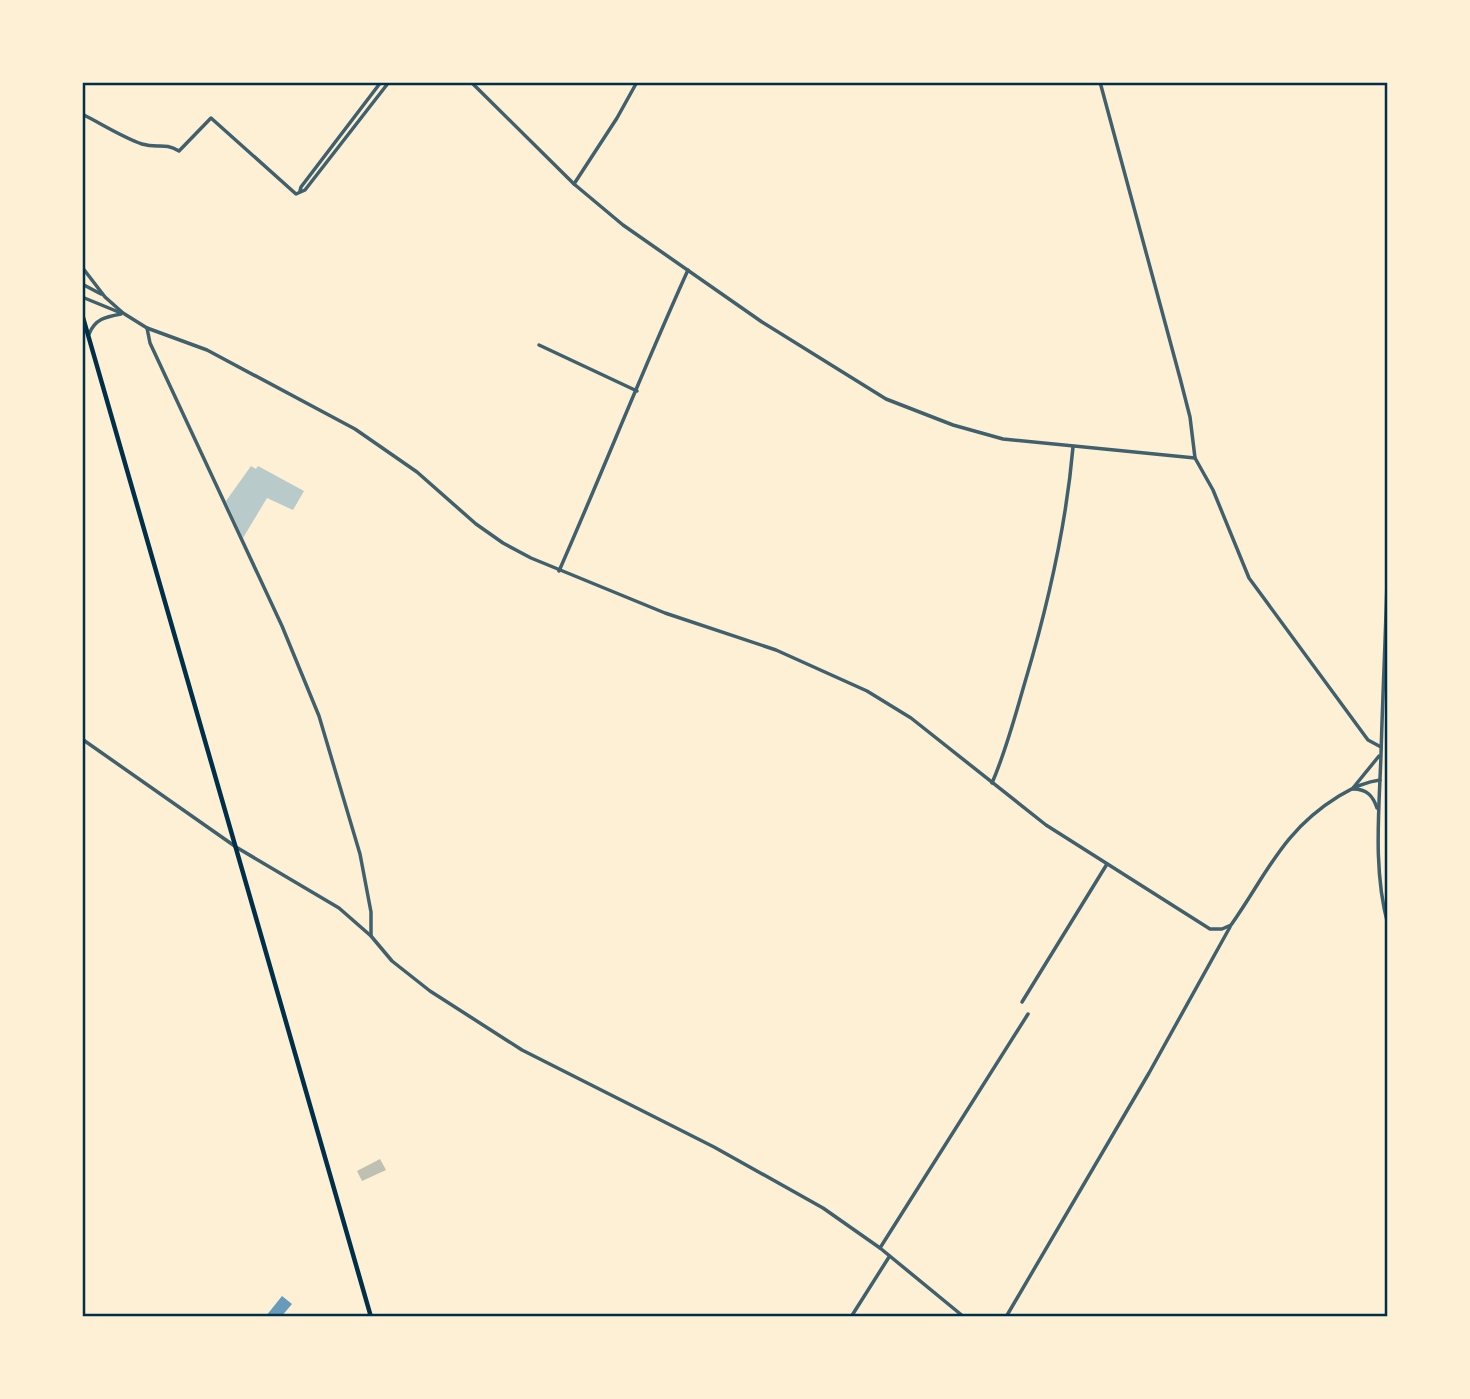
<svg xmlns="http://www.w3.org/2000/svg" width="1470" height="1399" font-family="Jost,sans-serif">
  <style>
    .green { fill: #b9caca }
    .water { fill: #669bbc }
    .building { fill: #bec0b2 }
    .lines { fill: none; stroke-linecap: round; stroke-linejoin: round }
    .minor { stroke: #3f606c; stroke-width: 3.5 }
    .secondary { stroke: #003049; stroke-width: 4.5 }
    .neatline { fill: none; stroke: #003049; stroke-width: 2.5 }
  </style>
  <rect width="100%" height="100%" fill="#fdf0d5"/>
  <polygon class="green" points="251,466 256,469 258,466 304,491 293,510 267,498 243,538 226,501"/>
  <polygon class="water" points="282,1296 292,1304 281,1317 267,1317 266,1316"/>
  <polygon class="building" points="380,1159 386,1170 362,1181 357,1171"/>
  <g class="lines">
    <g class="minor">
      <polyline points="471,82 574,184 623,225 762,322 886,399 953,425 1003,439 1195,458"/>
      <polyline points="1100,82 1180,378 1190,417 1195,458 1213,490 1249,578 1368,740 1381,747"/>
      <path d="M82 114C102 124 122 137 142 144 158 149 164 142 179 151L211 118 296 194 305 190 389 82"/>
      <polyline points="574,184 617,118 637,82"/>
      <polyline points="300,191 301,187 381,82"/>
      <path d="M82 267 105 297 123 313 147 328 207 350 355 429 417 472 476 524 503 543 531 558 665 613 776 650 867 691 911 718 1046 825 1210 929H1222L1231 925C1267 874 1282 831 1339 796 1352 788 1364 782 1380 780"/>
      <polyline points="82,284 101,294"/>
      <polyline points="82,297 121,313"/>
      <polyline points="147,328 150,343 282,626 319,716 360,854 371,912 371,936"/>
      <path d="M89 334C95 319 105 317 121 314"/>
      <polyline points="539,345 637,391"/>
      <polyline points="1388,368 1388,468"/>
      <path d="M1388 536C1387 609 1383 682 1381 755 1379 812 1373 870 1388 925"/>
      <path d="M559 571C603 471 643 369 688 270"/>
      <polyline points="82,739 236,847 339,908 371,936 392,961 430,991 522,1050 714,1147 823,1208 880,1248 964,1317"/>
      <path d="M992 783C1006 751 1015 716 1025 682 1048 605 1066 527 1073 447"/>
      <polyline points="1353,788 1379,756"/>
      <path d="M1353 789C1367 789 1373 796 1377 808"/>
      <polyline points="1022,1002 1107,864"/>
      <polyline points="880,1248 1028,1014"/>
      <polyline points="851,1317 889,1257"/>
      <polyline points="1006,1317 1149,1073 1230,927"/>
      <polyline points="1386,1317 1388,1307"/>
    </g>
    <polyline class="secondary" points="82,314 371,1317"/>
  </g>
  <rect width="1470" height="1399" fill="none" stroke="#fdf0d5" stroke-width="168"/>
  <rect x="84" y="84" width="1302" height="1231" class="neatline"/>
</svg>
